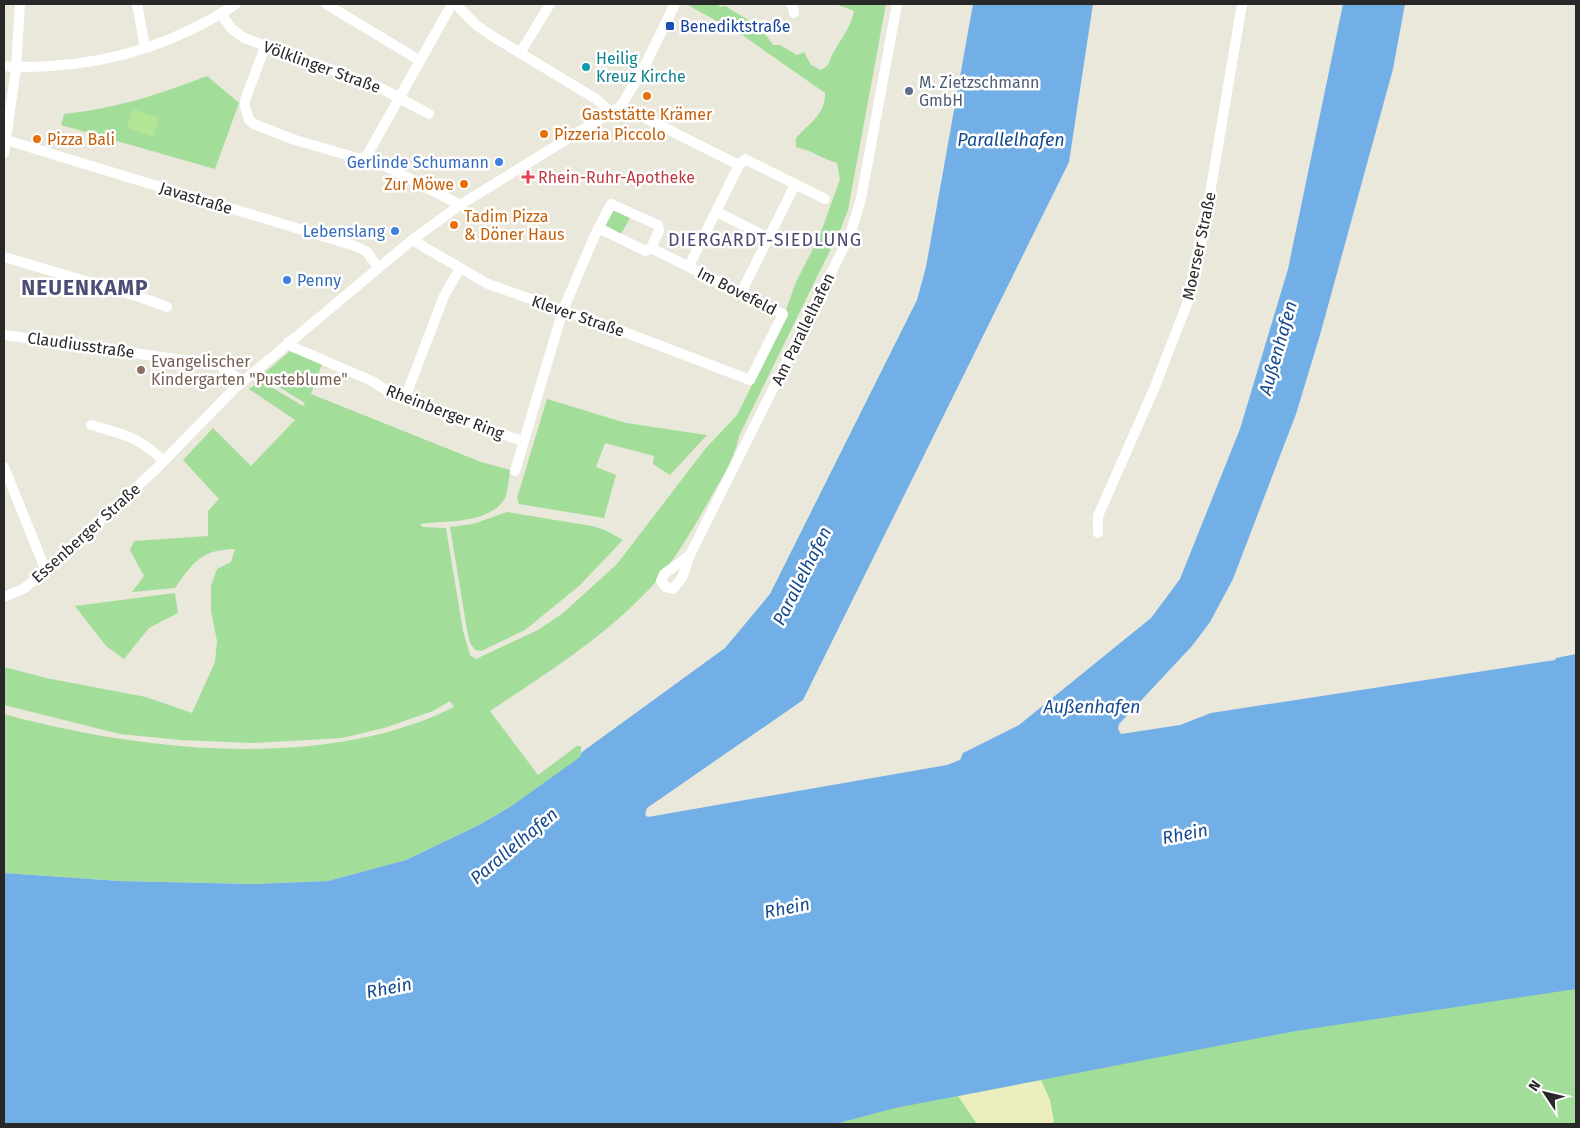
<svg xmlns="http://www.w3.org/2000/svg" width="1580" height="1128" font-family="'Fira Sans',sans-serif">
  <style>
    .green { fill: #a2de9a }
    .sand { fill: #ebeebf }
    .pitch { fill: #b2e596 }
    .water { fill: #73afe7 }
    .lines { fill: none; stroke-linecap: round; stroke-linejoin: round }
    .minor { stroke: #fff; stroke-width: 10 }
    .transit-dot { fill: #1a4fb4; stroke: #fff; stroke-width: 2 }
    .culture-dot { fill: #0f9aa8; stroke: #fff; stroke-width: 2 }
    .service-dot { fill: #5c6f8a; stroke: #fff; stroke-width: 2 }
    .food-dot { fill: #e8710a; stroke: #fff; stroke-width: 2 }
    .shop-dot { fill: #3f7fe0; stroke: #fff; stroke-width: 2 }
    .health-dot { fill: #e0444e; stroke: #fff; stroke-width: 2 }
    .education-dot { fill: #8d6e63; stroke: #fff; stroke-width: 2 }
    .labels { text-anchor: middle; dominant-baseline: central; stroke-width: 5; stroke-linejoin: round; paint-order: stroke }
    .transit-label { font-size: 16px; fill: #164399; stroke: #fff; text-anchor: start }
    .culture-label { font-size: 16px; fill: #0d838f; stroke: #fff; text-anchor: start }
    .street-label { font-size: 16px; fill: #282828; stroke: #fff }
    .service-label { font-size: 16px; fill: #4e5e75; stroke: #fff; text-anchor: start }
    .food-label { font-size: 16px; fill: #c56008; stroke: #fff; text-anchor: start }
    .shop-label { font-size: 16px; fill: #366cbe; stroke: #fff; text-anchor: end }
    .health-label { font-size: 16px; fill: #be3a42; stroke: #fff; text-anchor: start }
    .education-label { font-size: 16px; fill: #785e54; stroke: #fff; text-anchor: start }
    .water-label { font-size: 18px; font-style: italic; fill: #154b90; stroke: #fff }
    .neighbourhood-label { font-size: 18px; letter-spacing: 1px; fill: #4d4c76; stroke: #fff }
    .district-label { font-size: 21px; font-weight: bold; letter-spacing: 1px; fill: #4d4c76; stroke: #fff }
  </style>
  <rect width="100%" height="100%" fill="#eae7db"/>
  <g class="green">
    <path d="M686 4H716L721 7 725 6 760 27 773 45H780L797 55 804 52 811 65 821 70 828 65C834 46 850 32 854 11L836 4H886L848 210 841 228 739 436C734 461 719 483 707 504 691 532 673 563 652 586 605 637 547 673 490 711L538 775 577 746H581V757L510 807 479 825 406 860 328 881 251 884 119 881 4 873V714C138 751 325 772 454 707L450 701 433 711 384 728 342 738 252 743 181 740 120 734 4 705V667L46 678 146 697 192 713 215 662 217 641 211 611V586L217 569 231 562 235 549C200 550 194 562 175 588L132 592 144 576 130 550 134 541 208 536V511L219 499 183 460 213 428 251 466 295 420 249 389 261 381 303 406 305 403 261 376 290 351 322 364 311 394 481 462 510 470C509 478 508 493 504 500 486 525 446 520 420 524L423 527 446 528 463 631 470 655 476 659 538 630 563 613 617 564 706 448 737 415 787 315 786 310 796 282 820 235 840 179 837 163C822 159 811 150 796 147V138C808 124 826 114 825 93L742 35Z"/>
    <path d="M207 76 239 103 215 169 61 125 64 114C117 108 158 95 207 76Z"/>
    <polygon points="614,210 630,218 621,234 605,225"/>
    <polygon points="547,399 626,423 707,435 670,475 653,464 654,456 605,443 596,467 616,475 604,518 519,504 517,498"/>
    <polygon points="507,512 592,526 605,530 623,540 579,586 525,630 481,651 475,650 470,643 467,630 450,527 473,524"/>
    <polygon points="175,593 178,613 149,628 124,659 106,646 75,606"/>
    <polygon points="1576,983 1576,1124 806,1124 1111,1054"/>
  </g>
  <polygon class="sand" points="1041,1080 1050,1100 1054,1121 1052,1124 977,1124 958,1096"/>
  <polygon class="pitch" points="133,109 159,118 153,137 127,128"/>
  <polygon class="water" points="973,4 1093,4 1069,162 803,700 647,808 645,815 648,817 947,765 960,760 963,753 1019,725 1151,618 1180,579 1240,429 1288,269 1343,4 1405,4 1393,69 1320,335 1296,414 1233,579 1210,622 1192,646 1119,724 1118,729 1121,734 1180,725 1211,713 1555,660 1556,658 1576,654 1576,989 1296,1031 895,1108 835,1124 4,1124 4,873 119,881 251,884 328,881 406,860 479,825 510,807 580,757 582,752 725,648 770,594 917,300 926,267"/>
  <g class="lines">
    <g class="minor">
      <polyline points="137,4 145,48"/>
      <polyline points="326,4 419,60"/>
      <polyline points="456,4 475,24 492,36 596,99 611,112"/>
      <polyline points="791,4 793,5 794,13"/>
      <polyline points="221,14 231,28 244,38 377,86 429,114"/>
      <polyline points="265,47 245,100 245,107 249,120 254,124 292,139 357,158 372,159 460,205"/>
      <polyline points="520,53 550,4"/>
      <path d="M4 66C19 68 34 67 50 66 117 62 180 41 236 4"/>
      <polyline points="621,106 739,165 745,159 825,199"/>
      <polyline points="6,140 355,246 366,251 378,267"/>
      <polyline points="4,153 16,68 20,4"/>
      <polyline points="366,157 452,4"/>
      <polyline points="717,212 768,238"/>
      <polyline points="412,240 488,284 619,330 750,380 783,314 651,248 646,251 598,228"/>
      <polyline points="4,257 140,297 167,307"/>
      <polyline points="689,266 739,165"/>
      <polyline points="741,293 795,185"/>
      <polyline points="4,335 219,365 242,382"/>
      <path d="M288 342 293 347 372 381C385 391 398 395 413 401 450 415 486 430 523 441"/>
      <polyline points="405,398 444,296 460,268"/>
      <path d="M91 425C128 436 135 435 164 461"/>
      <polyline points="4,467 46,571"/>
      <polyline points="515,471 563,310 595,235 611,204 658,225 659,231 651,248"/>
      <polyline points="1098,533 1098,516 1154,389 1190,296 1204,229 1242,4"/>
      <polyline points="690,555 664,574 661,581 666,587 673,589 682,578 690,555 850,235 861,199 897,4"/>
      <polyline points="4,597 23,589 46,571 156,469 234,389 412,240 460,205 621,106 643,69 675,4"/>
    </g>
  </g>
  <rect class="transit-dot" x="665" y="21" width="10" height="10" rx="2.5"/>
  <circle class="culture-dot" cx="586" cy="67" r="5"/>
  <circle class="service-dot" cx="909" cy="91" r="5"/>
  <g class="food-dot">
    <circle cx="647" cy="96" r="5"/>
    <circle cx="544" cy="134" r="5"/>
    <circle cx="37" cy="139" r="5"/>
    <circle cx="464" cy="184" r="5"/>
    <circle cx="454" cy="225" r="5"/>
  </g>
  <g class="shop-dot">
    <circle cx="499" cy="162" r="5"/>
    <circle cx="395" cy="231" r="5"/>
    <circle cx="287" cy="280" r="5"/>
  </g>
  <path class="health-dot" d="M525.5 169.5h5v5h5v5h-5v5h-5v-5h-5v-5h5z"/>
  <circle class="education-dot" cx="141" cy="370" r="5"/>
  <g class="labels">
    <g class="transit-label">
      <text x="680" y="26">Benediktstraße</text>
    </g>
    <g class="culture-label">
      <text x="596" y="58">Heilig<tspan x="596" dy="18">Kreuz Kirche</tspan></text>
    </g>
    <g class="street-label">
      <text transform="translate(322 67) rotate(20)">Völklinger Straße</text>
      <text transform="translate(196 198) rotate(17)">Javastraße</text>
      <text transform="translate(1199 246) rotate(-78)">Moerser Straße</text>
      <text transform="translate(737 291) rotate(27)">Im Bovefeld</text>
      <text transform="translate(578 316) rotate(19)">Klever Straße</text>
      <text transform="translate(803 329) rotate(-64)">Am Parallelhafen</text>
      <text transform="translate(81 345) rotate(8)">Claudiusstraße</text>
      <text transform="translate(445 412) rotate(21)">Rheinberger Ring</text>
      <text transform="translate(86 533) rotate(-42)">Essenberger Straße</text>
    </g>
    <g class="service-label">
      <text x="919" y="82">M. Zietzschmann<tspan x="919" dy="18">GmbH</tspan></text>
    </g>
    <g class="food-label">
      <text x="647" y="114" text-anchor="middle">Gaststätte Krämer</text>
      <text x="554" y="134">Pizzeria Piccolo</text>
      <text x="47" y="139">Pizza Bali</text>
      <text x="454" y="184" text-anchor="end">Zur Möwe</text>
      <text x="464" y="216">Tadim Pizza<tspan x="464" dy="18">&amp; Döner Haus</tspan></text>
    </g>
    <g class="shop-label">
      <text x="489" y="162">Gerlinde Schumann</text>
      <text x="385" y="231">Lebenslang</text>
      <text x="297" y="280" text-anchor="start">Penny</text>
    </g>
    <g class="health-label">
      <text x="538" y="177">Rhein-Ruhr-Apotheke</text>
    </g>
    <g class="education-label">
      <text x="151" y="361">Evangelischer<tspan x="151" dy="18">Kindergarten "Pusteblume"</tspan></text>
    </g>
    <g class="water-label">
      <text x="1011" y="140">Parallelhafen</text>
      <text transform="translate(1278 348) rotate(-74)">Außenhafen</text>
      <text transform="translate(802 576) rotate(-63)">Parallelhafen</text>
      <text x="1092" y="707">Außenhafen</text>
      <text transform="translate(1185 834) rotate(-11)">Rhein</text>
      <text transform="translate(514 846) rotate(-40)">Parallelhafen</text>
      <text transform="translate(787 908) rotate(-11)">Rhein</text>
      <text transform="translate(389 988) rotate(-11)">Rhein</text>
    </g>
    <g class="neighbourhood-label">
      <text x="765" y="240">DIERGARDT-SIEDLUNG</text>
    </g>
    <g class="district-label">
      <text x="85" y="288">NEUENKAMP</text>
    </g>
  </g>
  <rect width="1580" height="1128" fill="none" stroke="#282828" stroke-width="10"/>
  <g transform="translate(1545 1093) rotate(305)" stroke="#ffffff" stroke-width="4" paint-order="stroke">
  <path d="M0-4L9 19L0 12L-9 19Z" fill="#282828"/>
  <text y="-8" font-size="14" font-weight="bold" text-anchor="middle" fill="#282828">N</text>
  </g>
</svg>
